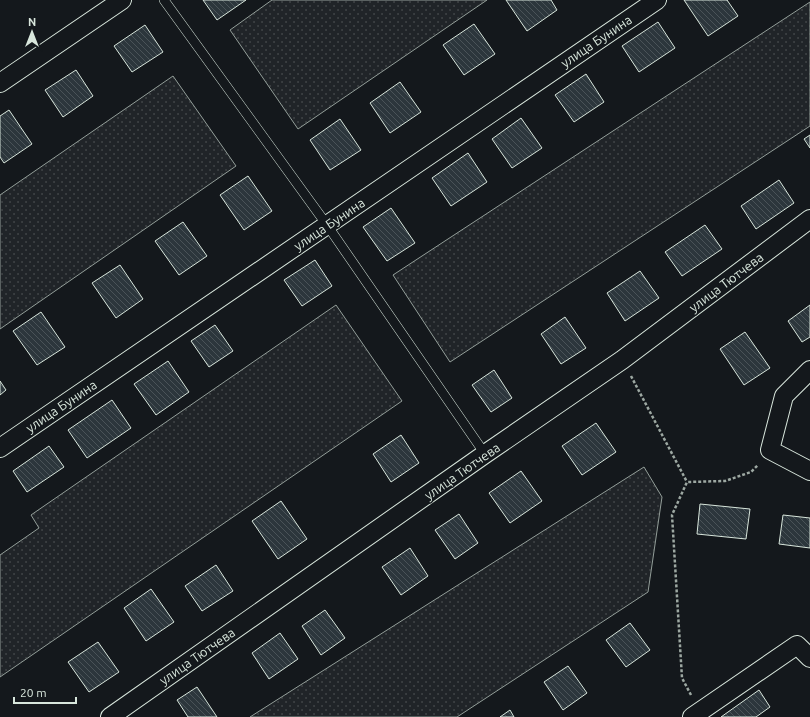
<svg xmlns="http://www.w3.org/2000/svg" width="810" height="717" font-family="Ubuntu,sans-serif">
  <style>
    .garden { fill: url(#garden-dots); stroke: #939e99 }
    .building { fill: url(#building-back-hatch); stroke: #d8e6dc }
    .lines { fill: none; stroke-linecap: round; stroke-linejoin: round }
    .lane-casing { stroke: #d8e6dc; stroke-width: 10 }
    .street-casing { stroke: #d8e6dc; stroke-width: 20 }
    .path { stroke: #9da8a2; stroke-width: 2.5; stroke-dasharray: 3 2; stroke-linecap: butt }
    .lane { stroke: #14181c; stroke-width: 9 }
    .street { stroke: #14181c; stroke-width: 18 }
    .labels { text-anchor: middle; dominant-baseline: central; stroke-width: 3; stroke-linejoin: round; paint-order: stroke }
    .street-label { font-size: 13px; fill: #d8e6dc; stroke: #14181c }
  </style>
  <defs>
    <pattern id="garden-dots" width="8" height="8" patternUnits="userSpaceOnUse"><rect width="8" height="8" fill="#202428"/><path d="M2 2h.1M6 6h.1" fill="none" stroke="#404447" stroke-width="1.8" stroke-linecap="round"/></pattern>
    <pattern id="building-back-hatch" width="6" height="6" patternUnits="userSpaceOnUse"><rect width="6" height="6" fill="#2c363c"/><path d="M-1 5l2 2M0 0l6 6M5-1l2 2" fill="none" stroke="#4a5358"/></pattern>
  </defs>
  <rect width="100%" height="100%" fill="#14181c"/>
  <g class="garden">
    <polygon points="272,0 487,0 298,129 230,30"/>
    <polygon points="810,2 810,126 450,362 393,275"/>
    <polygon points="173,76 236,166 0,329 0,195"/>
    <polygon points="336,305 402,401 0,677 0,555 39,528 31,515"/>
    <polygon points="644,467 662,497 648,592 457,717 250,717"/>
  </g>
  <g class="building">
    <polygon points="203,0 246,0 217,20"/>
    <polygon points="506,0 551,0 557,10 527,31"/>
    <polygon points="684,0 727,0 738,16 708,36"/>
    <polygon points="658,22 675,48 639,72 622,46"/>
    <polygon points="474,24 495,54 464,75 443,45"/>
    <polygon points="145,25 163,52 132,72 114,46"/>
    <polygon points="76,70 93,96 63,117 45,90"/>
    <polygon points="586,74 604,102 574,122 555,95"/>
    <polygon points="400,82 421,112 390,133 370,103"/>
    <polygon points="9,110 32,144 4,163 0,157 0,116"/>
    <polygon points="521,118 542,148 512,168 492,139"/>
    <polygon points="340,119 361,150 330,170 310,140"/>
    <polygon points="810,135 810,148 804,139"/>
    <polygon points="468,153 487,182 451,206 432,178"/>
    <polygon points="248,176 272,211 244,230 220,195"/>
    <polygon points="779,180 794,203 756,229 741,206"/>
    <polygon points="391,208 415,243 387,261 363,227"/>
    <polygon points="183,222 207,256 179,275 155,241"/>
    <polygon points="705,225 722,249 682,276 665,252"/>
    <polygon points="315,260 332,286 302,306 284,280"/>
    <polygon points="120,265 143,299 116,318 92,283"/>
    <polygon points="640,271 659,298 625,321 607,293"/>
    <polygon points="810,305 810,337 802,342 788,321"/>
    <polygon points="41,312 65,347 37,365 13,331"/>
    <polygon points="565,317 586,348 561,364 541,334"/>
    <polygon points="215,325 233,351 209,367 191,341"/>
    <polygon points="745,332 770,368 744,385 720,349"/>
    <polygon points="168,361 189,392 156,415 134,384"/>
    <polygon points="494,370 512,398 491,412 472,385"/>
    <polygon points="0,381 6,390 0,395"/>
    <polygon points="112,400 131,428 87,458 68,430"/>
    <polygon points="596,423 616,452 582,475 562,446"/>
    <polygon points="401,435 419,463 391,482 373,454"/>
    <polygon points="49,446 64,467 27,492 13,471"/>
    <polygon points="521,471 542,501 510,523 489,493"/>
    <polygon points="281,501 307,539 278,559 252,521"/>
    <polygon points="700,504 750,509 746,539 697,534"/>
    <polygon points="459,514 478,543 455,559 435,530"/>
    <polygon points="783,515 810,518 810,548 779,544"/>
    <polygon points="410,548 428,576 401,595 382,567"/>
    <polygon points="216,565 233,591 202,611 185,586"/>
    <polygon points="151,589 174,622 146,641 124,608"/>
    <polygon points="325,610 345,638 321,655 302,626"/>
    <polygon points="630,623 650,650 626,667 606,640"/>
    <polygon points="280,633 298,659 269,679 252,653"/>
    <polygon points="98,642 119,672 89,692 68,662"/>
    <polygon points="568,666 587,693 563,710 544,682"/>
    <polygon points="197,687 217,717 188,717 177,700"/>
    <polygon points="759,690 770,707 756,717 721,717"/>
    <polygon points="510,710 514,717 500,717"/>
  </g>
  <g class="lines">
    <g class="lane-casing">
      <polyline id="lane" points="164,0 327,225 485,454"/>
    </g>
    <g class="street-casing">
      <g id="street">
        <polyline points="0,83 122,0"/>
        <polyline points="810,370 784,396 770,450 810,471"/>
        <polyline points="0,448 657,0"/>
        <polyline points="110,717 485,454 622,360 810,219"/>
        <polyline points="692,717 797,645 810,658"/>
      </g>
    </g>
    <g class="path">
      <polyline points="631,376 687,482"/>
      <polyline points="691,695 682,678 672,515 687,482 725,481 751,472 758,465"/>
    </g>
    <use href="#lane" class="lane"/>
    <use href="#street" class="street"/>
  </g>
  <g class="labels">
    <g class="street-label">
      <text transform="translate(596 41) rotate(-34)">улица Бунина</text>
      <text transform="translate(329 224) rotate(-34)">улица Бунина</text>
      <text transform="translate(726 282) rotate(-37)">улица Тютчева</text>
      <text transform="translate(61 406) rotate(-34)">улица Бунина</text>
      <text transform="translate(462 471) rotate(-35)">улица Тютчева</text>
      <text transform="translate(197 656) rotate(-35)">улица Тютчева</text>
    </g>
  </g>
  <g transform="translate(32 32)" stroke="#14181c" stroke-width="3" paint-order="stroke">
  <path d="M0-3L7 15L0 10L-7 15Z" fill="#d8e6dc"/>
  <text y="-6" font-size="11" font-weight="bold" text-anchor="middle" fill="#d8e6dc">N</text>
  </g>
  <path d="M14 697v6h62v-6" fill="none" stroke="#d8e6dc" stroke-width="2"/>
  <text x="20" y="697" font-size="12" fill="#d8e6dc" stroke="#14181c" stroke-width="3" paint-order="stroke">20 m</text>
</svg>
